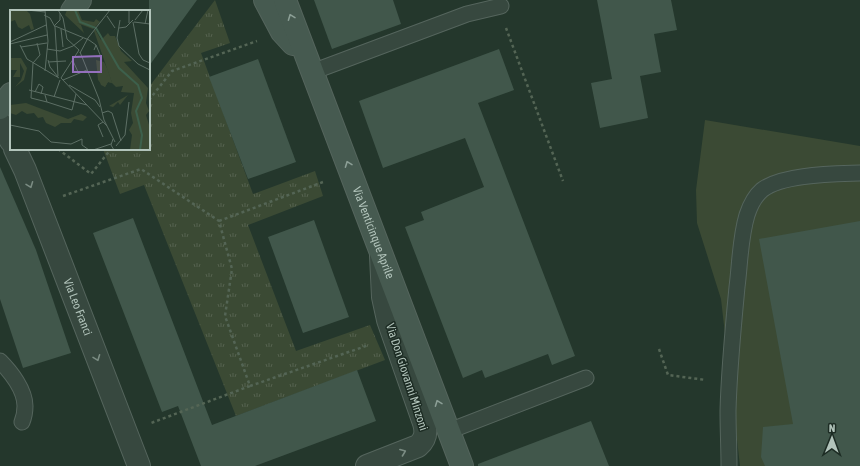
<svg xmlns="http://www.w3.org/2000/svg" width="860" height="466" font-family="'Asap Condensed',sans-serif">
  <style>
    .green { fill: #3b4a34 }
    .park { fill: url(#park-tufts) }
    .building { fill: #41574b }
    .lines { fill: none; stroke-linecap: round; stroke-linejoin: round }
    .service-casing { stroke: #55655d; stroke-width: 17 }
    .minor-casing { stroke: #55655d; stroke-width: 24 }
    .secondary-casing { stroke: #55655d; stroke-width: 24 }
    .path { stroke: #546555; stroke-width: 2.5; stroke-dasharray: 3 3; stroke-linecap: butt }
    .service { stroke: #37483f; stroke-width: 15 }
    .minor { stroke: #37483f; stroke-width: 22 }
    .secondary { stroke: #465a50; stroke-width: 22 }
    .oneway { stroke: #8c9f96 }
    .oneway2 { stroke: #7b8c83 }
    .labels { text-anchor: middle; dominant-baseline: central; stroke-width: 3; stroke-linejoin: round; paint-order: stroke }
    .street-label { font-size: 12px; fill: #b2c4bb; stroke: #1d2c24 }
    .inset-river { fill: none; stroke: #3d604c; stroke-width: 2 }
    .inset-road { fill: none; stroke: #5d6f65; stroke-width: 1 }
    .view { fill: #9470bd; fill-opacity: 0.15; stroke: #9470bd; stroke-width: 2 }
    .inset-edge { fill: none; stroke: #b2c4bb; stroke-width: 2 }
  </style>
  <defs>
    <pattern id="park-tufts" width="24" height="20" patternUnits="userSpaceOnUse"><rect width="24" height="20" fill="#3b4a34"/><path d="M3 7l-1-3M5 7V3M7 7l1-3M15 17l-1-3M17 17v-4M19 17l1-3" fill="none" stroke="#55624f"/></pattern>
  </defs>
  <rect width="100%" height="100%" fill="#24372c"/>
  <polygon class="green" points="705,120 860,146 860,466 740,466 721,299 697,223 696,190"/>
  <polygon class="park" points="215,0 230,43 201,53 253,194 315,171 323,196 248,225 296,351 370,325 385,360 236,416 144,185 120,194 103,149 149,149 149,87"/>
  <g class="building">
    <polygon points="149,0 197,0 149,66"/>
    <polygon points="314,0 393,0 401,24 332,49"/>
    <polygon points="597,0 671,0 677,30 654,34 661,72 640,76 648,118 600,128 591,83 612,79"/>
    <polygon points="499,49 514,90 478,103 575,356 552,365 548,354 485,378 482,370 463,378 405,227 424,220 421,212 484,187 465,138 383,168 359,101"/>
    <polygon points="258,59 296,162 248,179 209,77"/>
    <polygon points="0,167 36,250 71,353 23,368 0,299"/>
    <polygon points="133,218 212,425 357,370 376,421 255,466 201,466 178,406 162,412 93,233"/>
    <polygon points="314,220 349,317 303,333 268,237"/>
    <polygon points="860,221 860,466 765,466 761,457 763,427 793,424 759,239"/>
    <polygon points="591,421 609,466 478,466 478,464"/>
  </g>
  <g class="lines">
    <g class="service-casing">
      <g id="service">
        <polyline points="312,72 467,14 501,6"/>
        <path d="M0 361C11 372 25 390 25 406 25 412 24 417 22 422"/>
        <polyline points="449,431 586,378"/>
        <path d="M729 466C729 448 728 430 728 411 729 370 733 329 737 287 740 264 740 238 747 215 750 206 755 196 762 190 782 174 835 174 860 173"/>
      </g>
    </g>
    <g class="minor-casing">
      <g id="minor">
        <polyline points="0,123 11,141"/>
        <path id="s1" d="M15 149 25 170 139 466"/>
        <path d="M367 466 418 446C425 440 427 433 424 423L388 320 383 297 381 256"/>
      </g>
    </g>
    <g class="secondary-casing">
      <g id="secondary">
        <polyline points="265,0 282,32 293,44"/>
        <path id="s2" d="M285 0 462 466"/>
        <polyline points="72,11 80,0"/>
        <polyline points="0,108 11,94"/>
      </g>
    </g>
    <g class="path">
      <polyline points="506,28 563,181"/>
      <polyline points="149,100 172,71 257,41"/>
      <polyline points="58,149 91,174 111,149"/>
      <polyline points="63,196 141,169 219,221 232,269 225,316 250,386 151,423"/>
      <polyline points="219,221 323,182"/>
      <polyline points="659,349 668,375 706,380"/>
      <polyline points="250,386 369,345"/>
    </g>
    <use href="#service" class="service"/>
    <use href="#minor" class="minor"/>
    <use href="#secondary" class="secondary"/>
  </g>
  <defs><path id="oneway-chevron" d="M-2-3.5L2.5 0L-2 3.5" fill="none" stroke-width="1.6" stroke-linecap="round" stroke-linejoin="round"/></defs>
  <g class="oneway">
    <use href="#oneway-chevron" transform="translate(291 17) rotate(-111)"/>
    <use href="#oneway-chevron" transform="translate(348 164) rotate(-111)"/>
    <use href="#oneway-chevron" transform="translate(438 403) rotate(-111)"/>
  </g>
  <g class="oneway2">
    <use href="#oneway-chevron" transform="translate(30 185) rotate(69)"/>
    <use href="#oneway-chevron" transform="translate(97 358) rotate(69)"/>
    <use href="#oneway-chevron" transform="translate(403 452) rotate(-21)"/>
  </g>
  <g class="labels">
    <g class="street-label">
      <text stroke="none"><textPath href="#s2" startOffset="249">Via Venticinque Aprile</textPath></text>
      <text stroke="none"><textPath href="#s1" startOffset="170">Via Leo Franci</textPath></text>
      <text transform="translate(407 377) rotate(72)">Via Don Giovanni Minzoni</text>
    </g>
  </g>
  <g transform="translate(10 10)">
    <rect width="140" height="140" fill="#24372c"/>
    <path d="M57 0H68L72 10 84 12 86 9 90 12 83 19 67 13 71 15 74 23 55 5ZM0 48H11L17 58 14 70 5 77 11 70 14 61 10 53H0ZM86 50 94 52 98 60 102 73 98 72 95 77 88 70ZM118 85 110 95 108 92 103 97 99 96Z" fill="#3b4a34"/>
    <path d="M3 0H16L20 4 24 19 21 20 19 15 12 19 8 17 5 10 0 12V2ZM85 19 91 30 98 23 100 26H105L111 41 122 51 114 52 138 78 136 93 139 101 136 105 140 118V140H120L122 125 119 120 123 113 121 103 124 83 111 82 113 76 106 77 102 73 84 21ZM0 53H10V67H3L7 60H0ZM16 93 58 109 71 104 77 107 73 111 64 109 61 113H51L45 117 36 113 33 107 28 108 24 103 17 104 12 101 6 105 0 103V95Z" fill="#3b4a34"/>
    <path d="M99 64 102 73 98 72 95 77 91 75 88 68H96Z" fill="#3b4a34"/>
    <path class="inset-river" d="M65 0 70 12 86 18 109 58 128 75 132 88 126 101 132 125 130 140"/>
    <path class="inset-road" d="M17 0 35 2M35 0 38 31 35 61M48 0 53 8 57 29 69 40M34 5 40 8 45 17 48 66M97 6 105 18M110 10 107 28 109 36 128 54 140 60M125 10 133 0M123 12 129 44 133 50 140 53M124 12 140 14M119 13V0M135 14 138 0M44 16 50 10V3M45 16 79 30 86 35 84 40M109 18 116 17 123 10M51 19 53 37M0 32 36 15M0 34 37 25M10 35 17 49 49 68M86 35 91 47M11 37 37 33M37 39 50 41 63 36 73 28M69 40 51 68 97 116M70 42 89 89 94 110 105 132M70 43 78 28 100 0M38 50 40 57 48 67M63 51 69 64M38 52 56 51M23 53 21 88 37 92M23 53 30 45 27 33M53 70 77 60M59 75 85 90 90 97M19 80 77 95M25 82 29 74 33 77 31 84M35 85 37 92 62 100 66 84M44 87 50 70M92 103 98 101 102 103 111 131M0 115 29 121 41 132 61 134 72 129V135L79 140M93 127 88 115 93 112M103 129 101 135 104 140M106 136 115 125 119 92M83 140 101 134"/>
    <path class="view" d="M91 46V62H63V47Z"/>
    <rect width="140" height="140" class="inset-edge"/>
  </g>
  <g transform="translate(832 438) rotate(1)" stroke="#1d2c24" stroke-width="3" paint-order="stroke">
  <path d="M0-3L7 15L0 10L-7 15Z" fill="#b2c4bb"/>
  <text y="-6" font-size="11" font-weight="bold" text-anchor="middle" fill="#b2c4bb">N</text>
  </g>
</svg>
